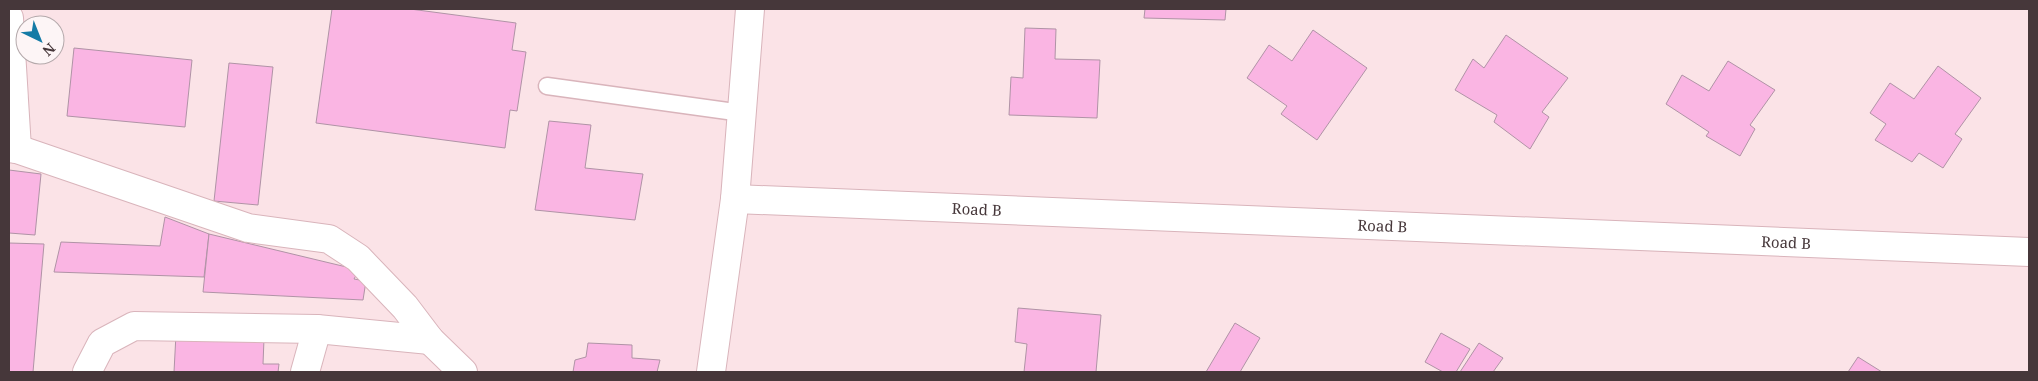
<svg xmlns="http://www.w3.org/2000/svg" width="2038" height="381" font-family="'Noto Serif',serif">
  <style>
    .building { fill: #fab5e3; stroke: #b093a6 }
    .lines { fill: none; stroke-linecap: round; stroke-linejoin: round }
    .service-casing { stroke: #d9b4bb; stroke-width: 19 }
    .minor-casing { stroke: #d9b4bb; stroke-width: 30 }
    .service { stroke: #fff; stroke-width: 16 }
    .minor { stroke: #fff; stroke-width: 28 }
    .labels { text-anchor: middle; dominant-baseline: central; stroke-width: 5; stroke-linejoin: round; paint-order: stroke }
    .street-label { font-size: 15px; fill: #46373a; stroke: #fdf5f6 }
  </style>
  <rect width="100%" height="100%" fill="#fbe3e7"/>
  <g class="building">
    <polygon points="332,9 410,9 516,23 512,50 526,52 517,111 510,110 505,148 316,123"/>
    <polygon points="1145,9 1226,9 1225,20 1144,18"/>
    <polygon points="1025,28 1056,29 1055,59 1100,60 1097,118 1009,115 1011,77 1023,78"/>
    <polygon points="1313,30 1367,68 1317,140 1281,114 1287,106 1247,78 1269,45 1292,61"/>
    <polygon points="1506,35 1568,78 1542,112 1549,117 1530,149 1494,122 1497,115 1455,90 1473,59 1484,68"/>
    <polygon points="74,48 192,60 185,127 67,116"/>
    <polygon points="1728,61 1775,90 1750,125 1755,129 1740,156 1706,136 1709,132 1666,104 1682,75 1709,91"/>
    <polygon points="229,63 273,67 258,205 214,201"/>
    <polygon points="1938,66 1981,98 1955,134 1962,139 1943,168 1919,153 1912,162 1875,140 1886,124 1870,113 1890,83 1914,99"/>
    <polygon points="549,121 591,125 585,168 643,174 635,220 535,210"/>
    <polygon points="9,170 41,174 35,235 9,233"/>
    <polygon points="165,217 209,234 204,277 54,272 61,242 160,246"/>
    <polygon points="209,234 359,270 354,279 366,281 363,300 203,292"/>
    <polygon points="9,243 44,244 33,372 9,372"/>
    <polygon points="1018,308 1101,315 1096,372 1024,372 1027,344 1015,342"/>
    <polygon points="1235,323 1260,338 1240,372 1206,372"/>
    <polygon points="1441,333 1470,349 1456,372 1443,372 1425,362"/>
    <polygon points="176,334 264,339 263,364 279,364 278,372 174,372"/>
    <polygon points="588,343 632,345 632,358 660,360 657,372 573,372 575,360 586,357"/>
    <polygon points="1479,343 1503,358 1493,372 1460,372"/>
    <polygon points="1858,357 1882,372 1848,372"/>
  </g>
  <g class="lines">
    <g class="service-casing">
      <polyline id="service" points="547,86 742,113"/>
    </g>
    <g class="minor-casing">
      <g id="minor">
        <polyline points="9,18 17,149"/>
        <polyline points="9,148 17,149 248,228 329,239 358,258 405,307 430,340 463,372"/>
        <path id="s1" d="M735 199 2029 252"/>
        <polyline points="87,372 102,343 134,326 317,329 430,340"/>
        <polyline points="305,372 317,329"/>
        <polyline points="711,372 735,199 750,9"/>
      </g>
    </g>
    <use href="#service" class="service"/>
    <use href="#minor" class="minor"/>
  </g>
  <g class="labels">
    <g class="street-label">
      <text stroke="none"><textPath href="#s1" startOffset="242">Road B</textPath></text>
      <text stroke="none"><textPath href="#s1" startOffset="648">Road B</textPath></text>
      <text stroke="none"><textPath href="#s1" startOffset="1052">Road B</textPath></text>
    </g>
  </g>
  <rect width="2038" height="381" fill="none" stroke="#46373a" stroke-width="20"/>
  <g transform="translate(40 40) rotate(137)"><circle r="24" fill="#fdf5f6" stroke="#b4a9ab"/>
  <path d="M0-4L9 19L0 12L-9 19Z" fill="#147ba6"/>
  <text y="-8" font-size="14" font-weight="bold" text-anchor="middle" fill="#46373a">N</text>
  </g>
</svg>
